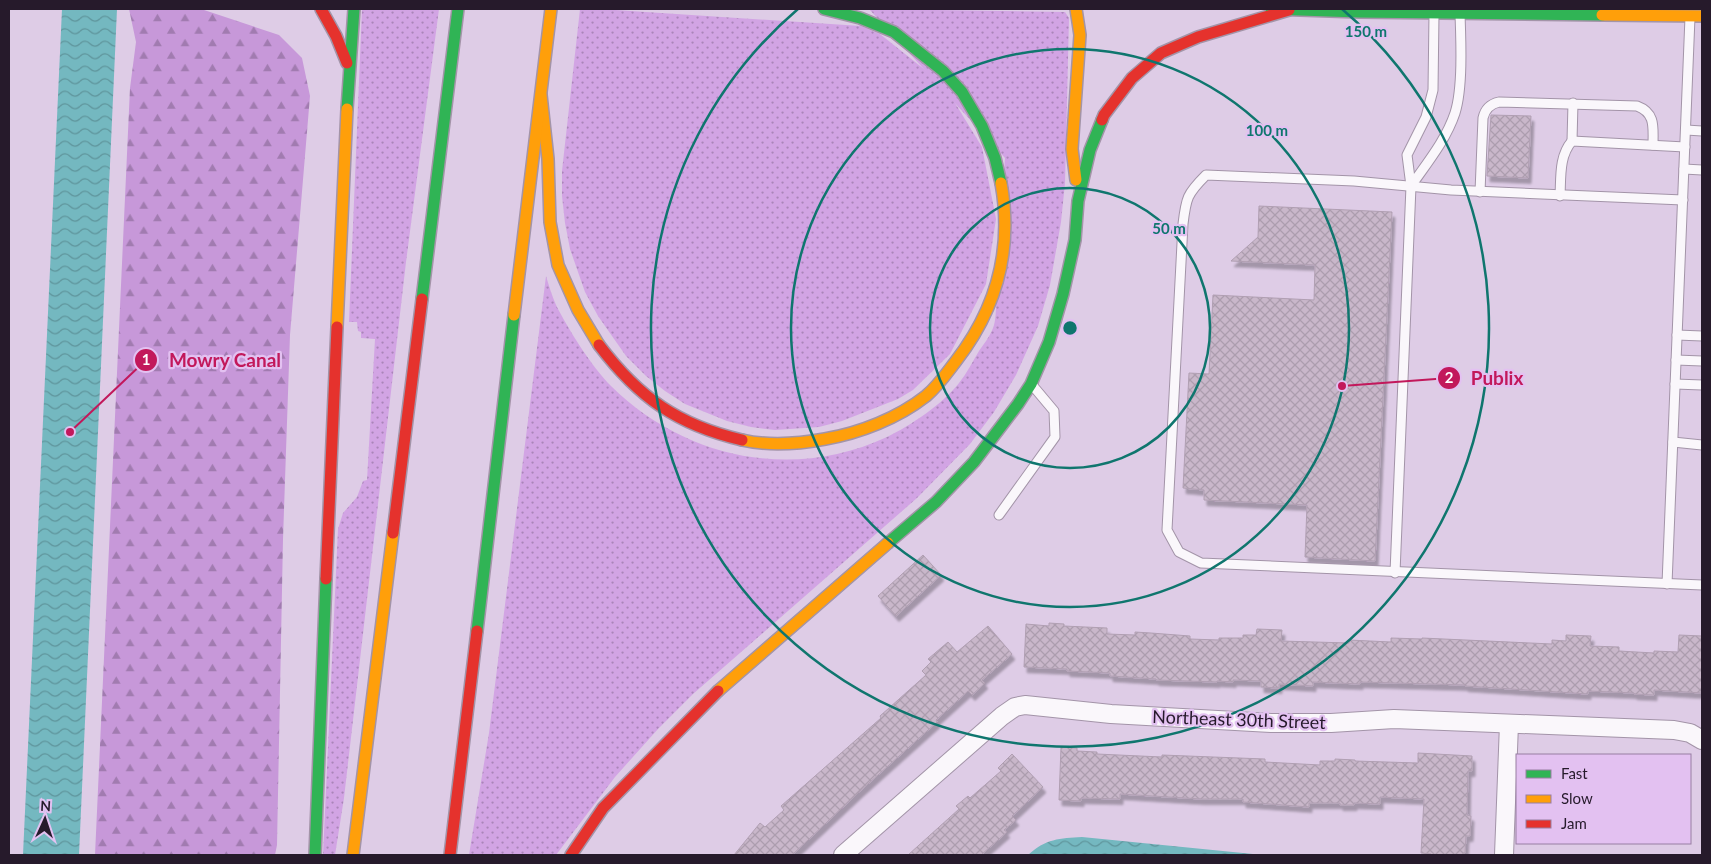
<svg xmlns="http://www.w3.org/2000/svg" width="1711" height="864" font-family="Lato,sans-serif">
  <style>
    .grass { fill: url(#grass-dots) }
    .forest { fill: url(#forest-firs) }
    .water { fill: url(#water-waves) }
    .building { fill: url(#building-cross-hatch); stroke: #b09fb2; filter: url(#shadow) }
    .lines { fill: none; stroke-linecap: round; stroke-linejoin: round }
    .lane-casing { stroke: #a394a8; stroke-width: 11 }
    .street-casing { stroke: #a394a8; stroke-width: 20 }
    .fast-casing { stroke: #a394a8; stroke-width: 14 }
    .slow-casing { stroke: #a394a8; stroke-width: 14 }
    .jam-casing { stroke: #a394a8; stroke-width: 14 }
    .lane { stroke: #faf7fb; stroke-width: 9 }
    .street { stroke: #faf7fb; stroke-width: 18 }
    .fast { stroke: #30b455; stroke-width: 11 }
    .slow { stroke: #ff9f0a; stroke-width: 11 }
    .jam { stroke: #e5322d; stroke-width: 11 }
    .ring { fill: none; stroke: #0f766e; stroke-width: 2.5 }
    .labels { text-anchor: middle; dominant-baseline: central; stroke-width: 4.5; stroke-linejoin: round; paint-order: stroke }
    .street-label { font-size: 18px; fill: #261a2b; stroke: #e3c1f1 }
    .centre { fill: #0f766e; stroke: #e3c1f1; stroke-width: 2.5 }
    .ring-label { font-size: 15px; text-anchor: middle; font-weight: bold; fill: #0f766e; stroke: #e3c1f1; stroke-width: 4.5; stroke-linejoin: round; paint-order: stroke }
    .leader { fill: none; stroke: #c2185b; stroke-width: 2 }
    .callout-dot { fill: #c2185b; stroke: #e3c1f1; stroke-width: 2 }
    .mark-label { font-size: 15px; text-anchor: middle; font-weight: bold; fill: #fff }
    .callout-label { font-size: 19px; text-anchor: middle; font-weight: bold; fill: #c2185b; stroke: #e3c1f1; stroke-width: 4.5; stroke-linejoin: round; paint-order: stroke }
  </style>
  <defs>
    <pattern id="grass-dots" width="8" height="8" patternUnits="userSpaceOnUse" patternTransform="scale(1.25)"><rect width="8" height="8" fill="#d2a4e4"/><path d="M2 2h.1M6 6h.1" fill="none" stroke="#aa85b9" stroke-width="1.8" stroke-linecap="round"/></pattern>
    <pattern id="forest-firs" width="22" height="20" patternUnits="userSpaceOnUse" patternTransform="scale(1.25)"><rect width="22" height="20" fill="#c798d9"/><path d="M5 1l3.5 6h-7zM16 11l3.5 6h-7z" fill="#a17bb0"/></pattern>
    <pattern id="water-waves" width="16" height="10" patternUnits="userSpaceOnUse" patternTransform="scale(1.25)"><rect width="16" height="10" fill="#74b8c0"/><path d="M0 5q4-4 8 0t8 0" fill="none" stroke="#5f959c"/></pattern>
    <pattern id="building-cross-hatch" width="8" height="8" patternUnits="userSpaceOnUse" patternTransform="scale(1.25)"><rect width="8" height="8" fill="#c9b7ca"/><path d="M0 0l8 8M0 8l8-8" fill="none" stroke="#ac9dae"/></pattern>
    <filter id="shadow"><feDropShadow dx="3" dy="5.5" stdDeviation="1" flood-color="#0004"/></filter>
  </defs>
  <rect width="100%" height="100%" fill="#decce6"/>
  <g class="grass">
    <polygon points="362,9 439,9 406,262 344,798 335,855 323,855 338,529 343,513 357,497 363,481 367,480 375,339 361,338 361,332 358,331 357,322 349,322"/>
    <polygon points="580,9 600,9 861,26 880,34 944,85 982,147 996,219 986,284 950,354 913,390 898,399 842,421 819,427 775,430 751,427 727,421 685,404 665,391 646,376 626,356 598,316 585,292 570,249 565,223 562,196 562,171"/>
    <path d="M869 9 1065 12 1069 18 1065 183 1061 222 1050 285 1038 326 1016 375 994 412 970 444 917 498 693 694 658 729 615 777 556 855H469L489 733 546 276C549 286 552 296 556 305 568 329 592 367 611 386 685 459 793 481 887 437 910 426 944 403 959 383 967 373 973 361 979 351 984 344 990 336 993 328 997 319 996 298 996 287 999 244 1002 201 1005 158Z"/>
  </g>
  <polygon class="forest" points="129,9 201,9 279,35 302,58 310,96 290,335 283,539 277,845 275,855 95,855 130,88 136,42"/>
  <g class="water">
    <polygon points="62,9 117,9 79,855 23,855"/>
    <path d="M1082 837 1263 855H1028C1045 839 1060 838 1082 837Z"/>
  </g>
  <g class="building">
    <polygon points="1491,115 1531,116 1528,178 1487,176"/>
    <polygon points="1259,206 1392,212 1375,561 1305,557 1307,505 1204,500 1204,490 1183,488 1189,373 1209,374 1213,295 1314,300 1315,265 1231,261 1258,237"/>
    <polygon points="923,555 941,575 896,616 878,596"/>
    <polygon points="1049,623 1064,624 1064,626 1107,628 1107,634 1135,635 1135,632 1151,633 1190,636 1190,639 1219,640 1219,638 1243,638 1243,635 1256,635 1257,629 1282,630 1281,641 1349,643 1349,640 1391,642 1391,638 1422,639 1422,638 1552,644 1552,640 1566,641 1566,635 1591,636 1590,646 1619,647 1619,651 1654,653 1654,651 1678,652 1679,635 1702,636 1702,693 1654,690 1654,695 1634,694 1634,693 1588,691 1588,694 1465,686 1465,685 1360,682 1360,684 1313,682 1313,686 1279,684 1279,688 1261,687 1261,681 1233,680 1233,682 1217,681 1217,682 1156,680 1156,679 1110,676 1110,673 1067,671 1067,669 1024,667 1026,624 1049,626"/>
    <polygon points="988,626 1012,654 982,680 985,683 972,695 968,691 936,720 937,722 859,792 792,855 734,855 760,823 765,827 784,810 781,806 881,718 880,716 926,675 922,671 931,662 928,659 948,642 957,652"/>
    <polygon points="1061,747 1077,748 1077,751 1097,752 1097,754 1162,757 1162,755 1265,759 1265,762 1320,765 1320,761 1335,761 1335,759 1355,760 1355,761 1418,763 1418,753 1472,756 1472,771 1468,771 1467,815 1471,816 1470,836 1466,836 1465,853 1463,853 1463,855 1431,855 1431,854 1421,853 1424,799 1380,797 1380,804 1354,803 1354,805 1340,805 1340,803 1309,803 1309,807 1243,802 1243,799 1201,799 1120,794 1120,799 1081,798 1081,801 1059,800"/>
    <polygon points="1012,754 1043,787 1012,816 1016,820 1004,830 1007,832 981,855 908,855 959,809 956,806 968,796 970,798 1001,771 998,768"/>
  </g>
  <g class="lines">
    <g class="lane-casing">
      <g id="lane">
        <polyline points="1686,130 1702,131"/>
        <polyline points="1572,141 1573,103"/>
        <polyline points="1684,169 1702,170"/>
        <path d="M1411 186C1427 163 1446 140 1455 113 1463 88 1461 41 1460 14"/>
        <path d="M1480 192 1483 118C1485 109 1490 104 1499 102L1637 106C1656 113 1653 128 1653 145"/>
        <path d="M1560 196C1561 177 1559 156 1572 141L1685 147"/>
        <path d="M1683 200 1451 190 1354 181 1206 175C1187 194 1186 198 1183 224L1167 530 1179 552 1201 563 1702 585"/>
        <polyline points="1677,335 1702,336"/>
        <polyline points="1676,360 1702,361"/>
        <polyline points="1675,384 1702,385"/>
        <polyline points="1673,442 1702,445"/>
        <polyline points="999,515 1055,437 1054,411 1033,386"/>
        <polyline points="1395,573 1411,186 1407,155 1426,117 1433,90 1434,14"/>
        <polyline points="1667,584 1690,17"/>
      </g>
    </g>
    <g class="street-casing">
      <g id="street">
        <polyline points="843,855 1002,716 1015,707 1025,705 1111,714 1271,723 1331,723 1394,719 1674,730 1690,733 1702,740"/>
        <polyline points="1504,855 1509,724"/>
      </g>
    </g>
    <g class="fast-casing">
      <g id="fast">
        <polyline points="824,9 860,18 894,32 943,71 962,92 982,126 995,158 1001,183"/>
        <polyline points="1271,9 1359,12 1602,15"/>
        <polyline points="347,109 354,9"/>
        <polyline points="422,299 458,9"/>
        <polyline points="888,543 936,502 974,462 1018,404 1031,384 1049,342 1063,294 1075,240 1078,201 1090,150 1102,120"/>
        <polyline points="477,631 514,315"/>
        <polyline points="315,855 326,579"/>
      </g>
    </g>
    <g class="slow-casing">
      <g id="slow">
        <polyline points="1076,9 1080,35 1072,149 1076,180"/>
        <polyline points="1602,15 1702,16"/>
        <polyline points="541,95 548,159 550,222 558,265 578,310 599,345"/>
        <polyline points="514,315 551,9"/>
        <polyline points="337,327 347,109"/>
        <path d="M742 440C768 446 798 444 825 439 860 433 898 418 926 396 938 386 946 374 956 361 997 308 1013 249 1001 183"/>
        <polyline points="718,691 888,543"/>
        <polyline points="353,855 393,533"/>
      </g>
    </g>
    <g class="jam-casing">
      <g id="jam">
        <polyline points="321,9 336,36 347,63"/>
        <polyline points="1102,120 1104,115 1132,78 1161,53 1198,37 1289,10"/>
        <path d="M599 345C639 398 678 425 742 440"/>
        <polyline points="393,533 422,299"/>
        <polyline points="326,579 337,327"/>
        <polyline points="450,855 477,631"/>
        <polyline points="571,855 603,808 718,691"/>
      </g>
    </g>
    <use href="#lane" class="lane"/>
    <use href="#street" class="street"/>
    <use href="#fast" class="fast"/>
    <use href="#slow" class="slow"/>
    <use href="#jam" class="jam"/>
  </g>
  <g class="ring">
    <circle cx="1070" cy="328" r="140"/>
    <circle cx="1070" cy="328" r="279"/>
    <path d="M1342 9A419 419 0 1 1 798 9"/>
  </g>
  <g class="labels">
    <g class="street-label">
      <text transform="translate(1239 719) rotate(2)">Northeast 30th Street</text>
    </g>
  </g>
  <circle cx="1070" cy="328" r="8" class="centre"/>
  <g class="ring-label">
    <text x="1366" y="37">150 m</text>
    <text x="1267" y="136">100 m</text>
    <text x="1169" y="234">50 m</text>
  </g>
  <path class="leader" d="M70 432L146 360M1342 386L1449 378"/>
  <g class="callout-dot">
    <circle cx="70" cy="432" r="5"/>
    <circle cx="1342" cy="386" r="5"/>
    <circle cx="146" cy="360" r="12"/>
    <circle cx="1449" cy="378" r="12"/>
  </g>
  <g class="mark-label">
    <text x="146" y="365">1</text>
    <text x="1449" y="383">2</text>
  </g>
  <g class="callout-label">
    <text x="225" y="367">Mowry Canal</text>
    <text x="1497" y="385">Publix</text>
  </g>
  <rect width="1711" height="864" fill="none" stroke="#261a2b" stroke-width="20"/>
  <rect x="1516" y="754" width="175" height="90" fill="#e3c1f1" stroke="#977ea2"/>
  <rect x="1526" y="770" width="25" height="8" fill="#30b455" stroke="#977ea2"/>
  <text x="1561" y="779" font-size="15" fill="#261a2b">Fast</text>
  <rect x="1526" y="795" width="25" height="8" fill="#ff9f0a" stroke="#977ea2"/>
  <text x="1561" y="804" font-size="15" fill="#261a2b">Slow</text>
  <rect x="1526" y="820" width="25" height="8" fill="#e5322d" stroke="#977ea2"/>
  <text x="1561" y="829" font-size="15" fill="#261a2b">Jam</text>
  <g transform="translate(45 819) rotate(3)" stroke="#e3c1f1" stroke-width="4" paint-order="stroke">
  <path d="M0-4L9 19L0 12L-9 19Z" fill="#261a2b"/>
  <text y="-8" font-size="14" font-weight="bold" text-anchor="middle" fill="#261a2b">N</text>
  </g>
</svg>
